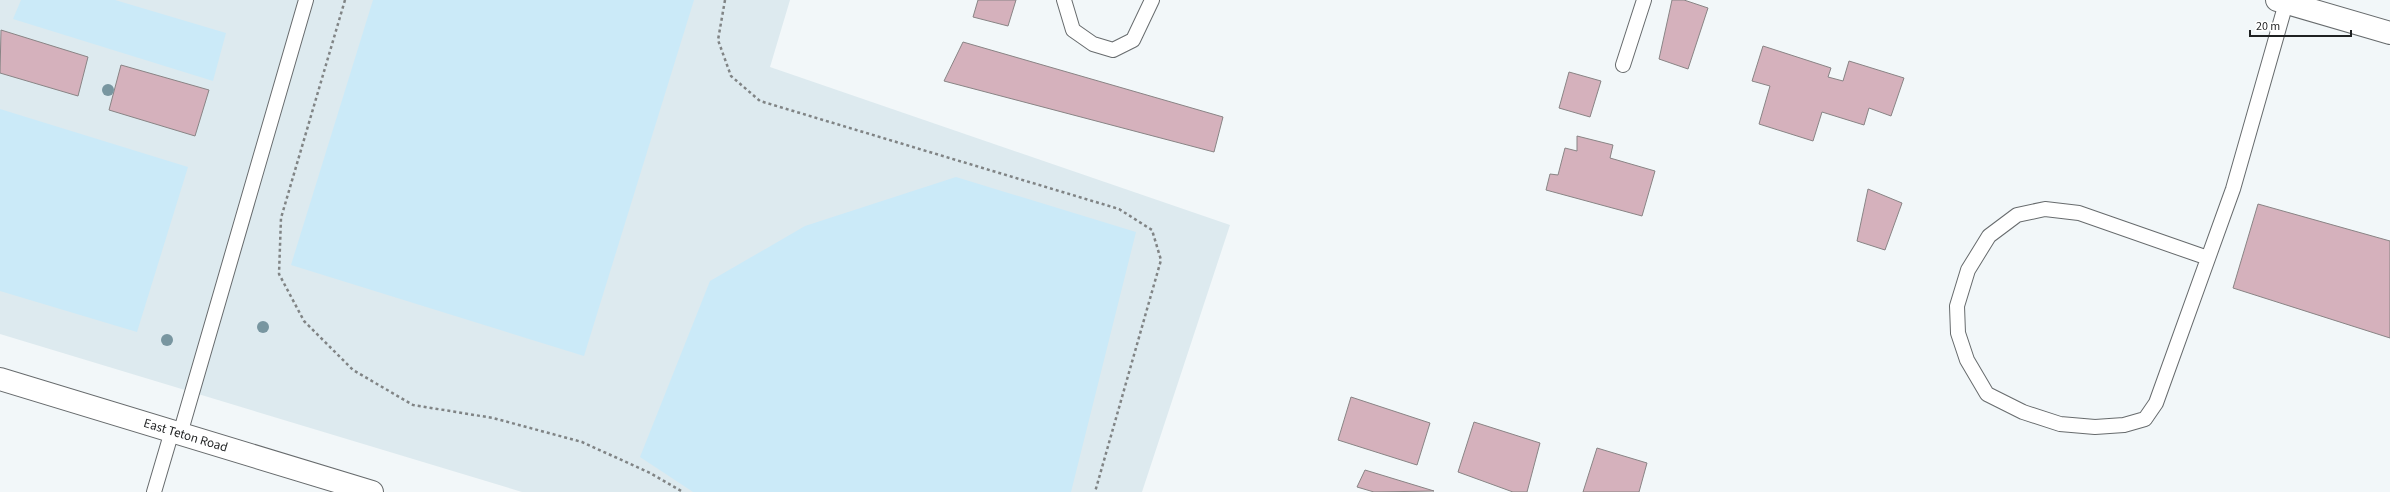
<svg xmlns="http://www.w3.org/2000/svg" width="2390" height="492" font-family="'Source Sans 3',sans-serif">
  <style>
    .built { fill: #ddeaef }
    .green { fill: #cbeaf8 }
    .building { fill: #d5b1bc; stroke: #898485 }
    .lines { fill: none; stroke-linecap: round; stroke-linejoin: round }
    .service-casing { stroke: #676b6d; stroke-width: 16 }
    .minor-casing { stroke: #676b6d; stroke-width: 24 }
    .path { stroke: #808485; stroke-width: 2.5; stroke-dasharray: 3 3; stroke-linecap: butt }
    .service { stroke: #fff; stroke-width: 14 }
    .minor { stroke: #fff; stroke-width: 22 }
    .tree { fill: #7896a0 }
    .labels { text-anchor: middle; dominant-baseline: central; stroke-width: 3; stroke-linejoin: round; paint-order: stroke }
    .street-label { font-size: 13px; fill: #1f2122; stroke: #fff }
  </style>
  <rect width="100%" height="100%" fill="#f2f7f9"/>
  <polygon class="built" points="0,0 790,0 770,67 1230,225 1142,492 522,492 0,334"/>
  <g class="green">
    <polygon points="21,0 115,0 226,33 213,81 13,19"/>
    <polygon points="373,0 694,0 584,356 291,265"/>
    <polygon points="0,109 188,167 137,332 0,291"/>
    <polygon points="956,177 1136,232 1071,492 693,492 640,457 710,281 805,226"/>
  </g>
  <g class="building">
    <polygon points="978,0 1016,0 1008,26 973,17"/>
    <polygon points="1672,0 1684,0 1708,8 1688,69 1659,59"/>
    <polygon points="1,30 88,57 78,96 0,73"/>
    <polygon points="963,42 1223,117 1214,152 944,81"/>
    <polygon points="1763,46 1831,68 1828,77 1843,81 1849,61 1904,78 1891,116 1869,108 1864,125 1822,112 1813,141 1759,124 1770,86 1752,81"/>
    <polygon points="121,65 209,90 195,136 109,110"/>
    <polygon points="1569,72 1601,81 1590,117 1559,108"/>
    <polygon points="1577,136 1613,145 1610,158 1655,171 1642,216 1546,190 1550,174 1558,175 1565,148 1577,151"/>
    <polygon points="1868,189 1902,203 1885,250 1857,241"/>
    <polygon points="2258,204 2390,241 2390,338 2233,288"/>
    <polygon points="1351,397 1430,423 1417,465 1338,440"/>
    <polygon points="1474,422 1540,443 1527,492 1513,492 1458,472"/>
    <polygon points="1597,448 1647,463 1639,492 1583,492"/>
    <polygon points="1365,470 1434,491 1374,492 1357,487"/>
  </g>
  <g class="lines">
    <g class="service-casing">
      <g id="service">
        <polyline points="1064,0 1073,30 1093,44 1113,50 1133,40 1152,0"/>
        <polyline points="1623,65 1644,0"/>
        <polyline points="2208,258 2079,213 2045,209 2017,215 1989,236 1968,270 1957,306 1958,333 1967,360 1987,394 2023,412 2060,424 2095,427 2124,425 2145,419 2156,403 2233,189 2286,3"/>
        <polyline points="180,434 306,0"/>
        <polyline points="154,492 172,431"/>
      </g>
    </g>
    <g class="minor-casing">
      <g id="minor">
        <polyline points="2277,0 2390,33"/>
        <path id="s1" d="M0 379 372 492"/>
      </g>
    </g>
    <g class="path">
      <polyline points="345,0 281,218 279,274 304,321 353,370 413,405 493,418 582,442 650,473 683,492"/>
      <polyline points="725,0 718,40 731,76 760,101 1119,209 1152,230 1161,260 1095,492"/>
    </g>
    <use href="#service" class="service"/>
    <use href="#minor" class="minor"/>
  </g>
  <g class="tree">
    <circle cx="108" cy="90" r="6"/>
    <circle cx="263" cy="327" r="6"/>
    <circle cx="167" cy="340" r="6"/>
  </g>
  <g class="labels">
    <g class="street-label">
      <text stroke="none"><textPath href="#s1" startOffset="194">East Teton Road</textPath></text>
    </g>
  </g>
  <path d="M2250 30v6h101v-6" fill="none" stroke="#1f2122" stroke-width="2"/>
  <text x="2256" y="30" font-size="12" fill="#1f2122" stroke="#ffffff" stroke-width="3" paint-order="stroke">20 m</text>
</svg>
